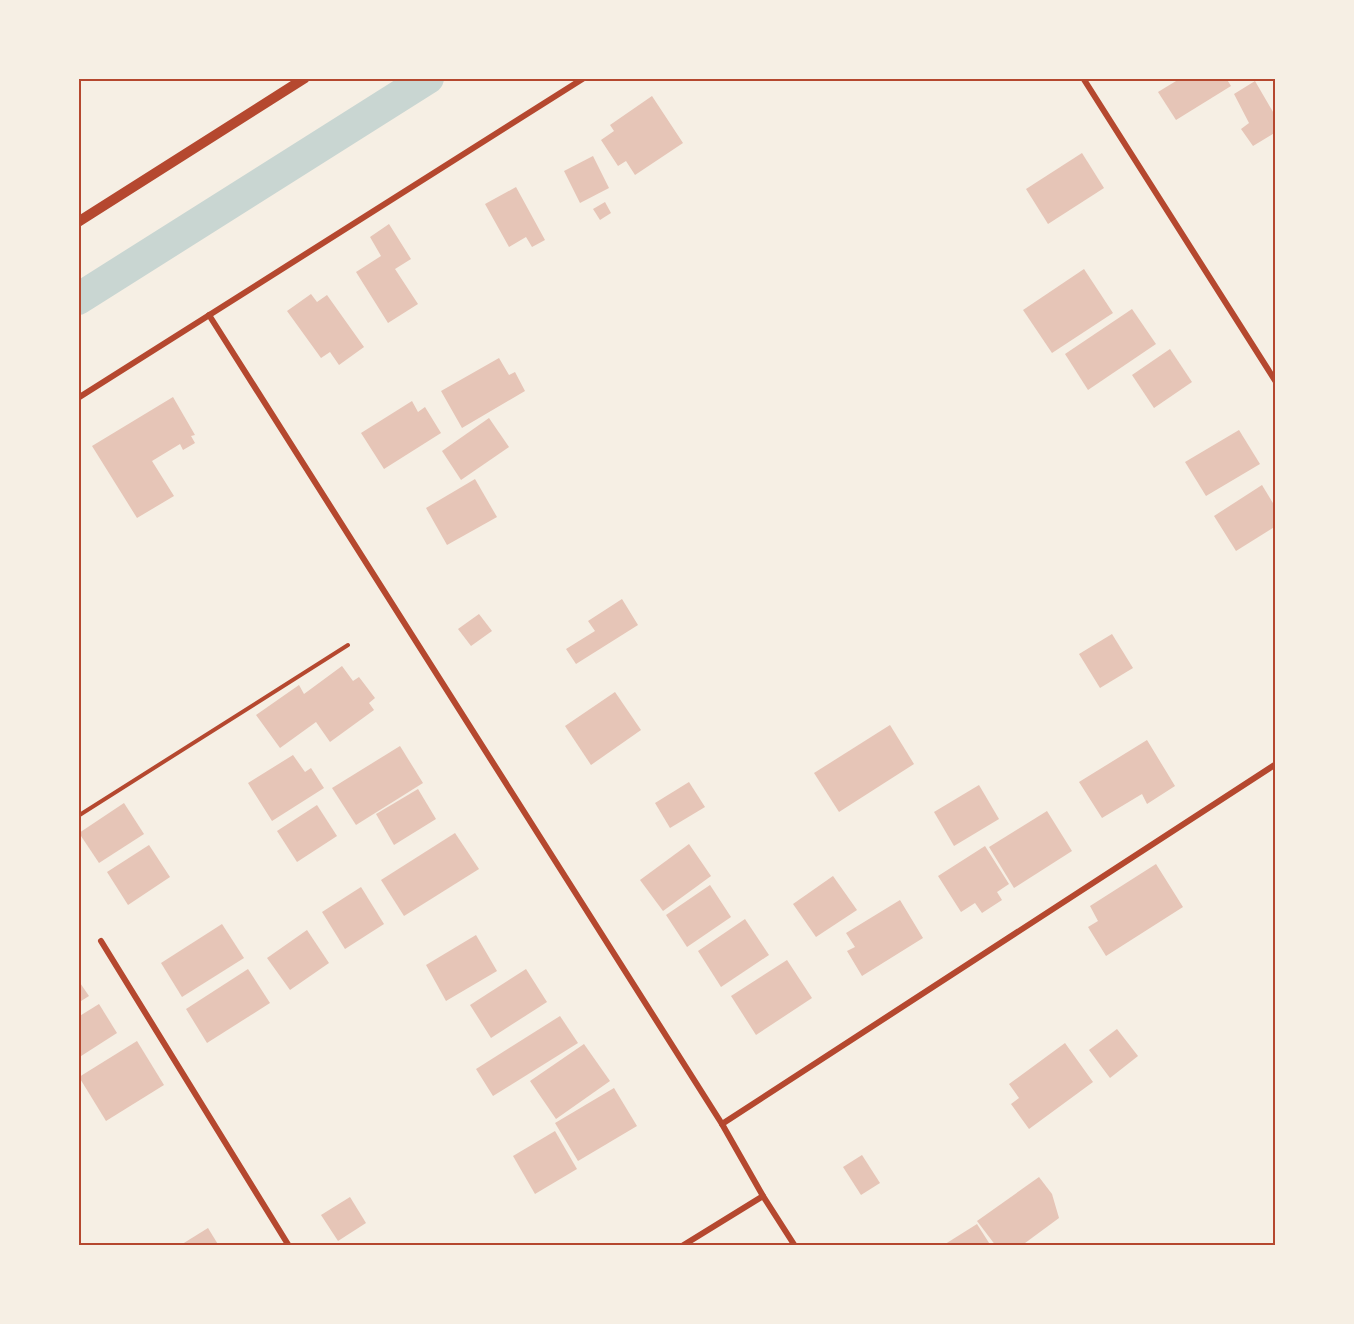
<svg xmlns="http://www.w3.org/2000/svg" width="1354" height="1324" font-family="Overpass,sans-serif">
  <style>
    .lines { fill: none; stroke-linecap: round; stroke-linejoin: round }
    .canal { stroke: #c9d6d2; stroke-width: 32 }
    .building { fill: #e6c5b7 }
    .path { stroke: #b5482f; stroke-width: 4 }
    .minor { stroke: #b5482f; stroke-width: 6 }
    .tertiary { stroke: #b5482f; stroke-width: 10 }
    .neatline { fill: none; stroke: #b5482f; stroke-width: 2 }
  </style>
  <rect width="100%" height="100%" fill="#f6efe4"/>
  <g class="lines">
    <polyline class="canal" points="78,299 428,78"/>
  </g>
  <g class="building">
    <polygon points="1181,78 1226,78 1231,86 1176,120 1158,92"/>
    <polygon points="1255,81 1276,117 1276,132 1253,146 1241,129 1249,123 1234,94"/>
    <polygon points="652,96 683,143 635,175 626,161 618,166 601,140 614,131 610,125"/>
    <polygon points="1082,153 1104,188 1048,224 1026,189"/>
    <polygon points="593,156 609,188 580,203 564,171"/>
    <polygon points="516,187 545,240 532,247 526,237 509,247 485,204"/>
    <polygon points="605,202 611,213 600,220 593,209"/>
    <polygon points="389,224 411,259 395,269 418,304 388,323 356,272 381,256 370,237"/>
    <polygon points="1084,269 1113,313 1052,353 1023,310"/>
    <polygon points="311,294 317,302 327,295 364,347 339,365 330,352 321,358 287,311"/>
    <polygon points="1132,309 1156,344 1088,390 1065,354"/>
    <polygon points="1170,349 1192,382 1154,408 1132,375"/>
    <polygon points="499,358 509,375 515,372 525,391 462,428 441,391"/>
    <polygon points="173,397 195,435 191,436 195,443 183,450 180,444 152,461 174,496 137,518 92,446"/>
    <polygon points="412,401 418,412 425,407 441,433 384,469 361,433"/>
    <polygon points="489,418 509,447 461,480 442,451"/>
    <polygon points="1239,430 1260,464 1206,496 1185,462"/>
    <polygon points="475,479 497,517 447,545 426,508"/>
    <polygon points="1262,485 1276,508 1276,526 1236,551 1214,516"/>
    <polygon points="622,599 638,625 576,664 566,649 595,631 588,621"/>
    <polygon points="479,614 492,631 471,646 458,629"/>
    <polygon points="1112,634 1133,668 1100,688 1079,654"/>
    <polygon points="342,666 353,681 359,677 375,698 369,703 374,710 330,742 316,722 280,748 256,715 299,685 304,694"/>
    <polygon points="615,692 641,730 591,765 565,726"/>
    <polygon points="890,725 914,764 839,812 814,773"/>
    <polygon points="1147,740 1175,786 1147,804 1142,794 1102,818 1079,782"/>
    <polygon points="400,746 423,783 356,825 332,788"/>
    <polygon points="293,755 305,772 311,768 324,788 272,821 248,783"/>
    <polygon points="689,782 705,807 670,828 655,803"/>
    <polygon points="979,785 999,819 954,846 934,812"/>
    <polygon points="418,789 436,819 394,845 376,814"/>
    <polygon points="124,803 144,834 99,863 79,833"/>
    <polygon points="317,805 337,836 297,862 277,831"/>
    <polygon points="1047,811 1072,851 1014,888 989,847"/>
    <polygon points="455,833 479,869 404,916 381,880"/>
    <polygon points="689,844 711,876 663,911 640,880"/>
    <polygon points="149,845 170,877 128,905 107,872"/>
    <polygon points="985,846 1009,884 997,892 1002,900 982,913 975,903 961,912 938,876"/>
    <polygon points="1156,864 1183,907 1106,956 1088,927 1098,921 1090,906"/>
    <polygon points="833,876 857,910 816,937 793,904"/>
    <polygon points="710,885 731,917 687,947 666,915"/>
    <polygon points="361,887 384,924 345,949 322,912"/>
    <polygon points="900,900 923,938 862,976 847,951 855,947 846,933"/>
    <polygon points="745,919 769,955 721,987 698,951"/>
    <polygon points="222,924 244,958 182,997 161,963"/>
    <polygon points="307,930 329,963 290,990 267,958"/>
    <polygon points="476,935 497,971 446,1001 426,965"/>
    <polygon points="787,960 812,998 756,1035 731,996"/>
    <polygon points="248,969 270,1003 207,1043 186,1009"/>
    <polygon points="526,969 547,1002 491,1038 470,1005"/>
    <polygon points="78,980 89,996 78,1003"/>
    <polygon points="99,1004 117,1033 78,1058 78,1017"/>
    <polygon points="560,1016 578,1043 493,1096 476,1069"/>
    <polygon points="1117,1029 1138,1056 1110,1078 1089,1050"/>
    <polygon points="137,1041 164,1085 106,1121 79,1077"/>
    <polygon points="1065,1043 1093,1082 1029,1129 1011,1104 1019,1098 1009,1084"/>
    <polygon points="584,1044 610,1081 556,1119 530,1081"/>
    <polygon points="614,1088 637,1126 578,1161 555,1123"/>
    <polygon points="555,1131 577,1169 535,1194 513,1156"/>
    <polygon points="862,1155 880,1183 861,1195 843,1167"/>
    <polygon points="1039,1177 1052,1194 1059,1218 1021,1246 996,1246 977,1221"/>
    <polygon points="350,1197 366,1223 338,1241 321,1215"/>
    <polygon points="977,1224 991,1246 942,1246"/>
    <polygon points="208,1228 219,1246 179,1246"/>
  </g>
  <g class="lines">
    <polyline class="path" points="78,816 348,645"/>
    <g class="minor">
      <polyline points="1083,78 1276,382"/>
      <polyline points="209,315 722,1124 763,1196 795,1246"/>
      <polyline points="78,398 584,78"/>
      <polyline points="101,941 289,1246"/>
      <polyline points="722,1124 1276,764"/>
      <polyline points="682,1246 763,1196"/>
    </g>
    <polyline class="tertiary" points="78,222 305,78"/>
  </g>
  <rect width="1354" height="1324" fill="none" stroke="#f6efe4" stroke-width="159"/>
  <rect x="80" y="80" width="1194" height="1164" class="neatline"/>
</svg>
